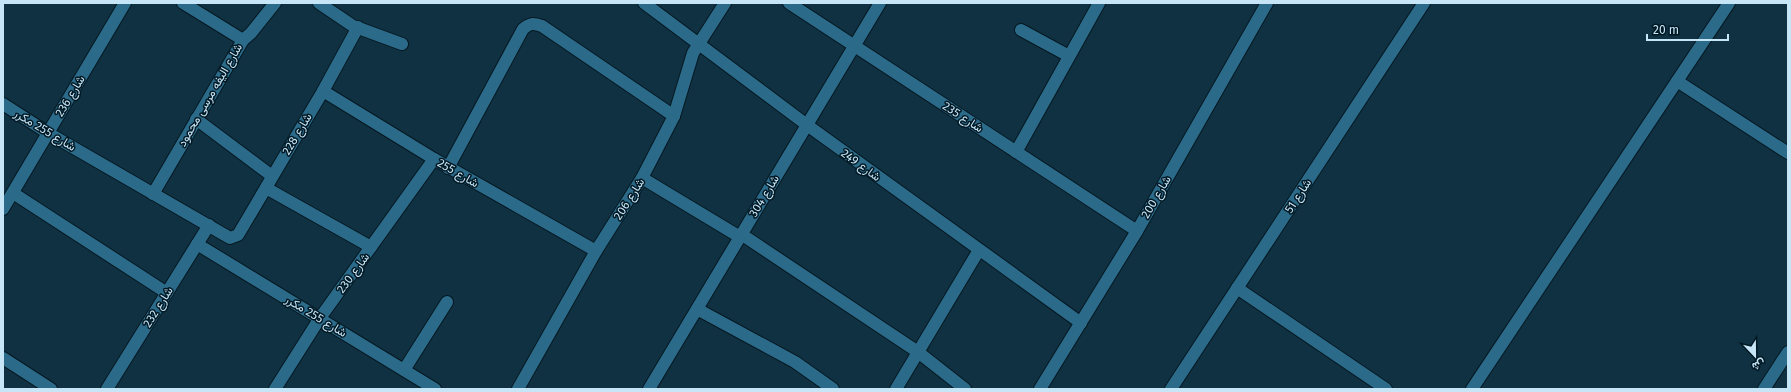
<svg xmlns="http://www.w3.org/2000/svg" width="1791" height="392" font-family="'Fira Sans',Vazirmatn,sans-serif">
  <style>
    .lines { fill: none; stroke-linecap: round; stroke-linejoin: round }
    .minor-casing { stroke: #051822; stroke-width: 14 }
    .minor { stroke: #2b6b89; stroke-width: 12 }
    .labels { text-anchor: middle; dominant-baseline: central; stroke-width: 3; stroke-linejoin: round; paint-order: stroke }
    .street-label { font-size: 12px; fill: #c6e5f6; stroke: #001824 }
  </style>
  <rect width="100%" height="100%" fill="#103141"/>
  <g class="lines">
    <g class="minor-casing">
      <g id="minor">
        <polyline points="183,3 243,40"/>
        <polyline points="319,3 353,26 402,44"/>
        <polyline points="644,3 807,125 1081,323"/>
        <polyline points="789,3 1137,231"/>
        <polyline points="1021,30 1069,56"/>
        <polyline points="1677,81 1788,153"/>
        <polyline points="323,91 434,159 596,251"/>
        <polyline points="3,104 48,133 230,238 238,235 323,91 358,27"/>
        <polyline points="196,119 272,176"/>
        <polyline points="1016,152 1099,3"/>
        <path d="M448 168 523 29C530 23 533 23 542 26L674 116"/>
        <polyline points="642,178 740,237"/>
        <polyline points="266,188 371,247"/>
        <polyline points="13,193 167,293"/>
        <polyline points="153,194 243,40 251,33 275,3"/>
        <polyline points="3,209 125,3"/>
        <polyline points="741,234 918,352 965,389"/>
        <polyline points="197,244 435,389"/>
        <polyline points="1237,288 1386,389"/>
        <polyline points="697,309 795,362 833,389"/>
        <polyline points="3,358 51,389"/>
        <polyline points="404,370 447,302"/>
        <polyline points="107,389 209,225"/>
        <polyline points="275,389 320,318 434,159"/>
        <polyline points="518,389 596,251 642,178 674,116 693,53 725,3"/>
        <polyline points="649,389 880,3"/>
        <polyline points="896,389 979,250"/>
        <polyline points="1040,389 1137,231 1267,3"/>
        <polyline points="1171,389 1424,3"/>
        <polyline points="1472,389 1729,3"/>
        <polyline points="1764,389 1788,352"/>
      </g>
    </g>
    <use href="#minor" class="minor"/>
  </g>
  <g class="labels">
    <g class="street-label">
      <text transform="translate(210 95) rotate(-60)">شارع اليفه مرسى محمود</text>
      <text transform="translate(70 96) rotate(-59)">شارع 236</text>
      <text transform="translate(963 117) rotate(33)">شارع 235</text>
      <text transform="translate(45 130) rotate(31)">شارع 255 مكرر</text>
      <text transform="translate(297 134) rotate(-59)">شارع 228</text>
      <text transform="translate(861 165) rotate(36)">شارع 249</text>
      <text transform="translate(458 173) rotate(30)">شارع 255</text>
      <text transform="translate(764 196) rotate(-59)">شارع 304</text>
      <text transform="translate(1298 196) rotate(-57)">شارع 51</text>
      <text transform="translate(1156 197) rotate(-60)">شارع 200</text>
      <text transform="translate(629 199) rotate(-58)">شارع 206</text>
      <text transform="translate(353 273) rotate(-54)">شارع 230</text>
      <text transform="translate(158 307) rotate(-58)">شارع 232</text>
      <text transform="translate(316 316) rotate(31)">شارع 255 مكرر</text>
    </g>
  </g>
  <rect width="1791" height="392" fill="none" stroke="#c6e5f6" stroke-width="8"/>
  <g transform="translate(1755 356) rotate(158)" stroke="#001824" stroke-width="3" paint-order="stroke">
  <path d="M0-3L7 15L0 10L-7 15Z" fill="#c6e5f6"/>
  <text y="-6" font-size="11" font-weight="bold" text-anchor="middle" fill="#c6e5f6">ش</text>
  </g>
  <path d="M1647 34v6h81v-6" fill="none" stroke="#c6e5f6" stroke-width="2"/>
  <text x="1653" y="34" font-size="12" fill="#c6e5f6" stroke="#001824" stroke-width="3" paint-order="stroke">20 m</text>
</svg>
